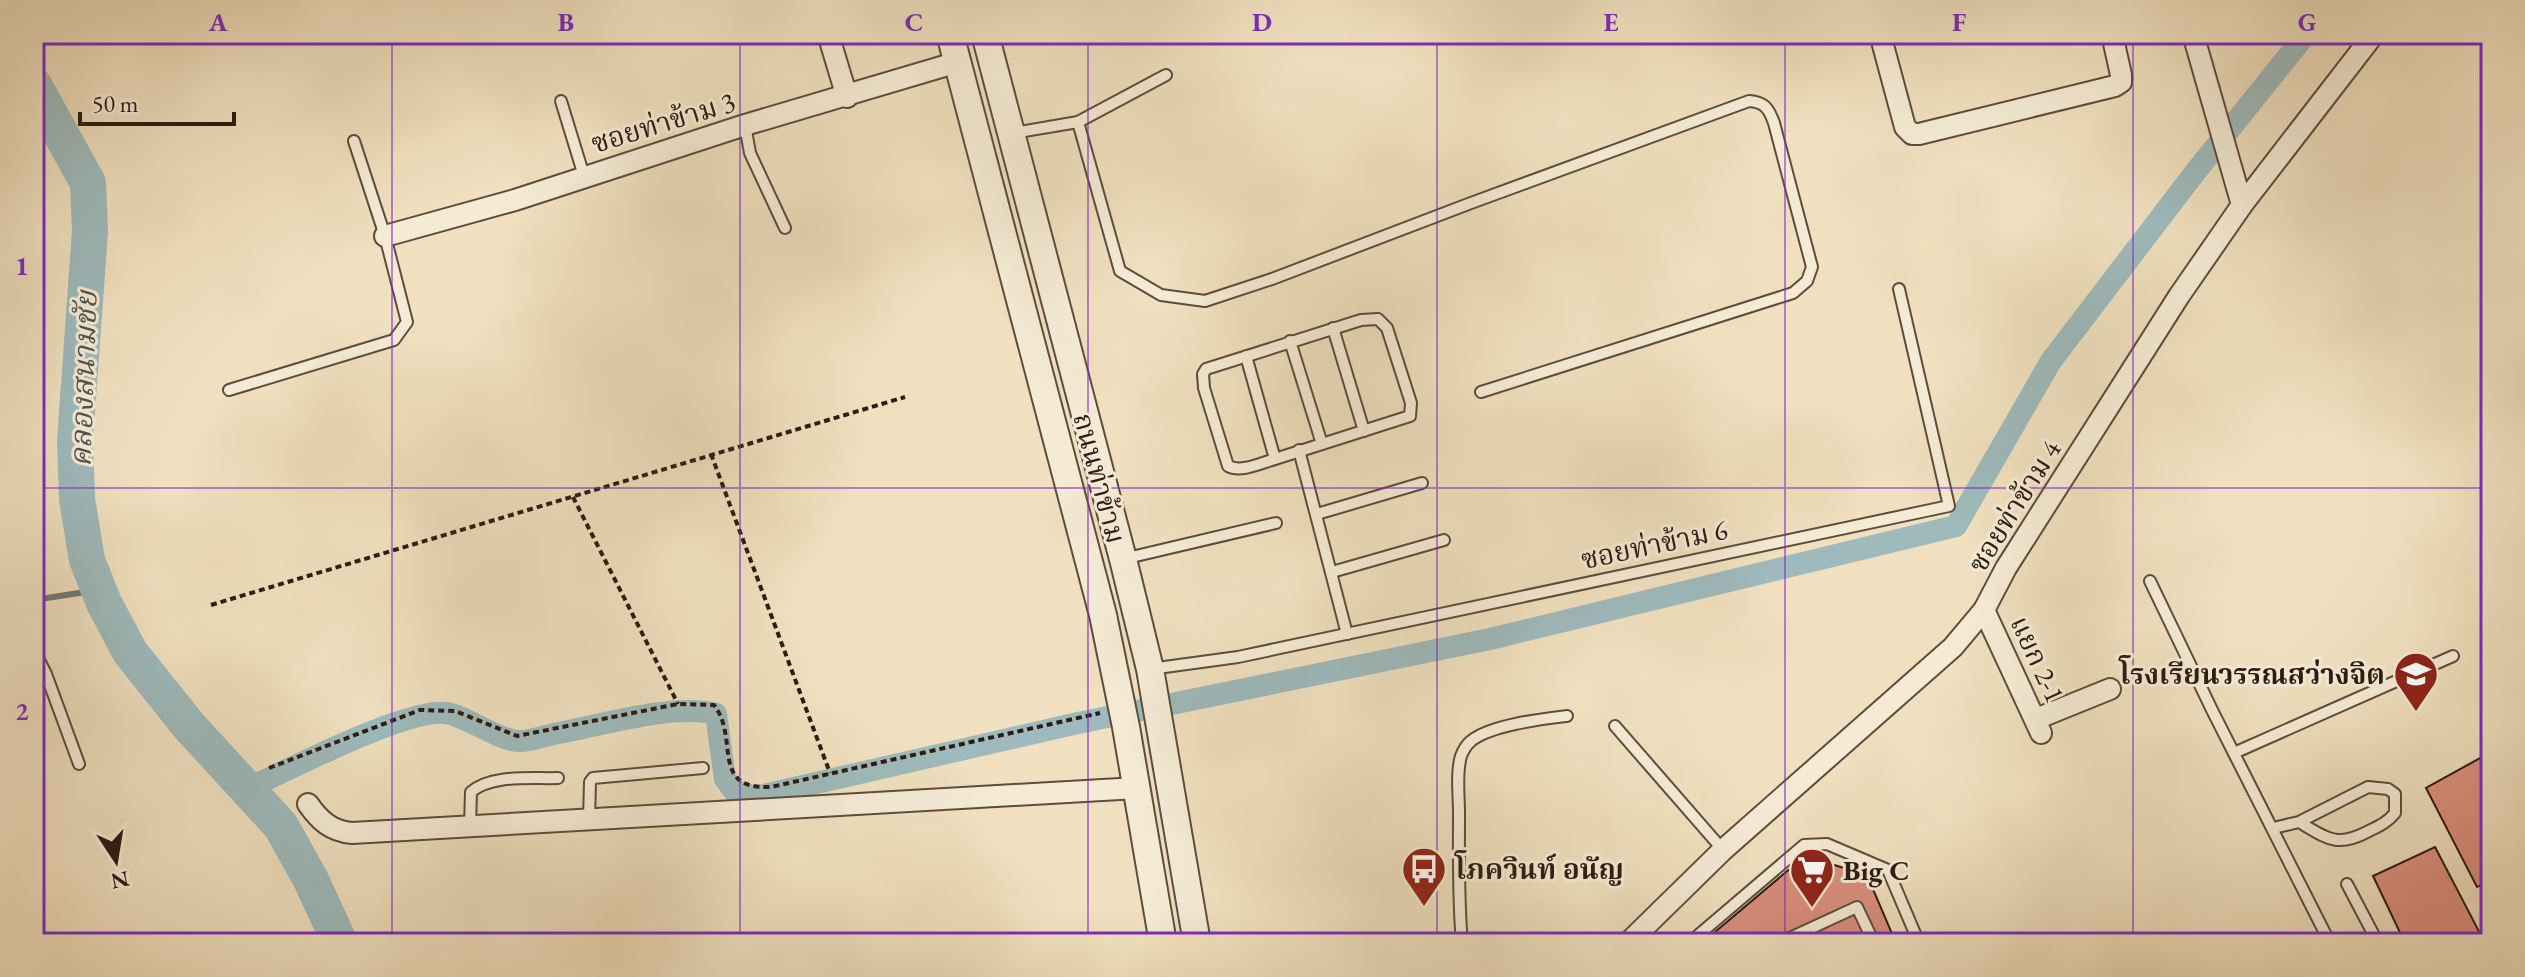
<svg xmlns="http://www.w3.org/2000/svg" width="2525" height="977" font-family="'EB Garamond','Noto Serif Thai',serif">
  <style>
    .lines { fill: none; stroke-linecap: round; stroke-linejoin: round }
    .stream { stroke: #707a78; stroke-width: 6 }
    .canal { stroke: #9ebabc; stroke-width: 22 }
    .river { stroke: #9ebabc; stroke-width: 36 }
    .building { fill: #da8f7e; stroke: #2c1b12; stroke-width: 2 }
    .service-casing { stroke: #5d4c3d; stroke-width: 14 }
    .minor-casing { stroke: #5d4c3d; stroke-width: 24 }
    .tertiary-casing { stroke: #5d4c3d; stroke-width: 30 }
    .path { stroke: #2c1b12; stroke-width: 4; stroke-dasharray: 6 4; stroke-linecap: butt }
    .service { stroke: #f5ebd5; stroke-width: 10 }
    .minor { stroke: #f5ebd5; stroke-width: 20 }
    .tertiary { stroke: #f5ebd5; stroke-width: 26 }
    .grid { fill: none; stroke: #7b2cbf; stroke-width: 2; stroke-opacity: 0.55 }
    .labels { text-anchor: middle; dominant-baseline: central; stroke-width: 6; stroke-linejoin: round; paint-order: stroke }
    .street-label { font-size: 28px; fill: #2c1b12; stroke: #f5ebd5 }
    .poi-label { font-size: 28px; font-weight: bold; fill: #2c1b12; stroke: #f5ebd5; text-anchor: start }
    .water-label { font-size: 30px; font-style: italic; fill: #54534e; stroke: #f5ebd5 }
    .neatline { fill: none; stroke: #7b2cbf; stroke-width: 3 }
    .grid-label { font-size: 26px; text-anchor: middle; font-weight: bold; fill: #7b2cbf }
  </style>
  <rect width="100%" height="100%" fill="#f0e0bf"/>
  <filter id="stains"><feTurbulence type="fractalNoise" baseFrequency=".0025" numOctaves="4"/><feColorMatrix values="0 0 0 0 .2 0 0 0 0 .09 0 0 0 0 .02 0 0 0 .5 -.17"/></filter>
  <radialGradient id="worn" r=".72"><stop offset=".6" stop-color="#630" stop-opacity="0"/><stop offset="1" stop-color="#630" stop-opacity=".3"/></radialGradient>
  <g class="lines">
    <polyline class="stream" points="34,600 98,590"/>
    <path class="canal" d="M247 789C288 770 405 709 445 713 468 716 497 740 518 741 529 742 543 736 554 734 599 726 672 703 716 714L725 779 733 790 755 797 1078 723 1490 639 1956 526 2051 361 2193 175 2306 34"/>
    <polyline class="river" points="34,85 88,183 90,231 75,440 77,499 87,560 104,603 130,652 189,726 281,826 311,880 340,943"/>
  </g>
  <g class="building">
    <polygon points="2491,752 2491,881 2477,887 2426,788"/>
    <polygon points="2435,847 2485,943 2405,943 2373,876"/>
    <polygon points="1805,856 1867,875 1896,943 1702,943"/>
  </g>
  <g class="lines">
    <g class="service-casing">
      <g id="service">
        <polyline points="561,101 584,176"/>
        <path d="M1078 122 1120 271 1161 295 1205 301 1272 279 1471 203 1749 101C1765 102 1769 109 1774 123L1812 267 1807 281 1793 293 1481 392"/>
        <polyline points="745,125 750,153 785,228"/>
        <polyline points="1013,133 1078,122 1166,75"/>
        <polyline points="1333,328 1364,431"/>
        <polyline points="1290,341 1322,444"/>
        <path d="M1246 356 1275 459 1410 416 1411 403 1387 328 1378 319 1361 320 1206 369 1203 374 1204 388 1228 466C1241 473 1261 463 1275 459"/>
        <polyline points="229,390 394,340 407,322 385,236 354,141"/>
        <polyline points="1299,450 1347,634"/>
        <polyline points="1317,514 1422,483"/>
        <polyline points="1123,559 1276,523"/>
        <polyline points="1332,572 1444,540"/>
        <polyline points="2150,581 2212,710 2330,943"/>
        <polyline points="34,650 46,674 79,764"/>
        <polyline points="1150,669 1238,657 1949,506 1899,289"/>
        <polyline points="1615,726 1723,850"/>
        <polyline points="2234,753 2453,656"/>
        <polyline points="589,820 590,782 593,778 703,768"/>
        <path d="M470 827 471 792C492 774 531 779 558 778"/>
        <path d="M2273 828 2299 822 2368 787 2388 789 2395 794V813C2388 822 2379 826 2369 831 2337 848 2328 839 2299 822"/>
        <polyline points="2347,884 2378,943"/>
        <path d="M1462 943C1458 899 1459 856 1459 812 1459 795 1456 773 1461 756 1463 751 1466 745 1471 741 1490 725 1542 719 1567 716"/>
        <polyline points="1689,943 1804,845 1827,844 1888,870 1919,943"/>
        <polyline points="1779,943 1857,907 1874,943"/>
      </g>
    </g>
    <g class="minor-casing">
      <g id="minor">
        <polyline points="828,34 847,97"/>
        <polyline points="1880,34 1905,127 1912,134 1919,134 2115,86 2121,82 2121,75 2112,34"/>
        <polyline points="2193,34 2242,205"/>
        <polyline points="385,236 515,200 745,125 958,62"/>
        <polyline points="1984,610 2041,733"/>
        <polyline points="2036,719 2110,689"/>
        <path d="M308 804C320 821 331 831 352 833L1137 788"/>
        <polyline points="1628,943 1723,850 1953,647 1984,610 2006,568 2179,296 2242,205 2374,34"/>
      </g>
    </g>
    <g class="tertiary-casing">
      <g id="tertiary">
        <polyline points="950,34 1103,615 1126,727 1163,943"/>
        <polyline points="985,34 1123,559 1150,669 1197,943"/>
      </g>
    </g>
    <g class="path">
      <polyline points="711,454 830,773"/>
      <polyline points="573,497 678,704"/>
      <polyline points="211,605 905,397"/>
      <path d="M269 768 420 710 455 711 517 736 678 704 714 705C740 738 709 790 771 787L1100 713"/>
    </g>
    <use href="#service" class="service"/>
    <use href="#minor" class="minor"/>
    <use href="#tertiary" class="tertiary"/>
  </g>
  <path class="grid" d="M392 34V943M740 34V943M1088 34V943M1437 34V943M1785 34V943M2133 34V943M34 488H2491"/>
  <defs>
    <g id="school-pin" transform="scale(2.3)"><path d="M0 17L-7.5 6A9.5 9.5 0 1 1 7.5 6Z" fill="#8f2418" stroke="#f5ebd5"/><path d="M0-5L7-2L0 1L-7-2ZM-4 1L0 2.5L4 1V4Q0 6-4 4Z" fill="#fff"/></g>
    <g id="bus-pin" transform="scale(2.3)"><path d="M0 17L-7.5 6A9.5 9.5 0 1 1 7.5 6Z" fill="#8f2418" stroke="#f5ebd5"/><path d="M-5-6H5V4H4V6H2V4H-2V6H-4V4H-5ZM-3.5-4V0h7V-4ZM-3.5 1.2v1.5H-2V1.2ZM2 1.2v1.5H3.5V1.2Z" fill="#fff"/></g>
    <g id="supermarket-pin" transform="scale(2.3)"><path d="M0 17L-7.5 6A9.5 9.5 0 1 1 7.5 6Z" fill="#8f2418" stroke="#f5ebd5"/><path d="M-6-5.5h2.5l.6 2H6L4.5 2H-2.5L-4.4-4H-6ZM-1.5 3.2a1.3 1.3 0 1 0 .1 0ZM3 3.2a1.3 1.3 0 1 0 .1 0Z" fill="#fff"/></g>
  </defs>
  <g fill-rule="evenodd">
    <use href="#school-pin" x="2416" y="674"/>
    <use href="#bus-pin" x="1424" y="869"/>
    <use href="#supermarket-pin" x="1812" y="870"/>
  </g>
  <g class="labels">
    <g class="street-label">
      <text transform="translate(663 122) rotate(-17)">ซอยท่าข้าม 3</text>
      <text transform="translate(1100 478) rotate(75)">ถนนท่าข้าม</text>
      <text transform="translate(2014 506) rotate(-58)">ซอยท่าข้าม 4</text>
      <text transform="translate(1654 544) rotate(-12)">ซอยท่าข้าม 6</text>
      <text transform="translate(2038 659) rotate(65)">แยก 2-1</text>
    </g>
    <g class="poi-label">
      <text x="2385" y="674" text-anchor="end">โรงเรียนวรรณสว่างจิต</text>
      <text x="1455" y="869">โภควินท์ อนัญ</text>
      <text x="1843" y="870">Big C</text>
    </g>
    <g class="water-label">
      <text transform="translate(83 379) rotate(-88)">คลองสนามชัย</text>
    </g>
  </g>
  <rect width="2525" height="977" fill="none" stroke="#f0e0bf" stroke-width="88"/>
  <g transform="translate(116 861) rotate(168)" stroke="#f5ebd5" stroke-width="6" paint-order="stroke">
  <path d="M0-6L14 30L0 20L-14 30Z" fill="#2c1b12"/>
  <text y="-12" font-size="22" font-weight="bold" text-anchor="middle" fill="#2c1b12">N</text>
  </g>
  <path d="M80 112v12h154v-12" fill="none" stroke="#2c1b12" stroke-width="4"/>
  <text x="92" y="112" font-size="24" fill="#2c1b12" stroke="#f5ebd5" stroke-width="6" paint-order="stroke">50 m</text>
  <rect x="44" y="44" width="2437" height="889" class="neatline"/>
  <g class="grid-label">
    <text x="218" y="31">A</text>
    <text x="566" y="31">B</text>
    <text x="914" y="31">C</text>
    <text x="1262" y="31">D</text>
    <text x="1611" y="31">E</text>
    <text x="1959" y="31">F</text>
    <text x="2307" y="31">G</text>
    <text x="22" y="275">1</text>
    <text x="22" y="720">2</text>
  </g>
  <rect width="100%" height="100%" filter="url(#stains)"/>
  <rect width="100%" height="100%" fill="url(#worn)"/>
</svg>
